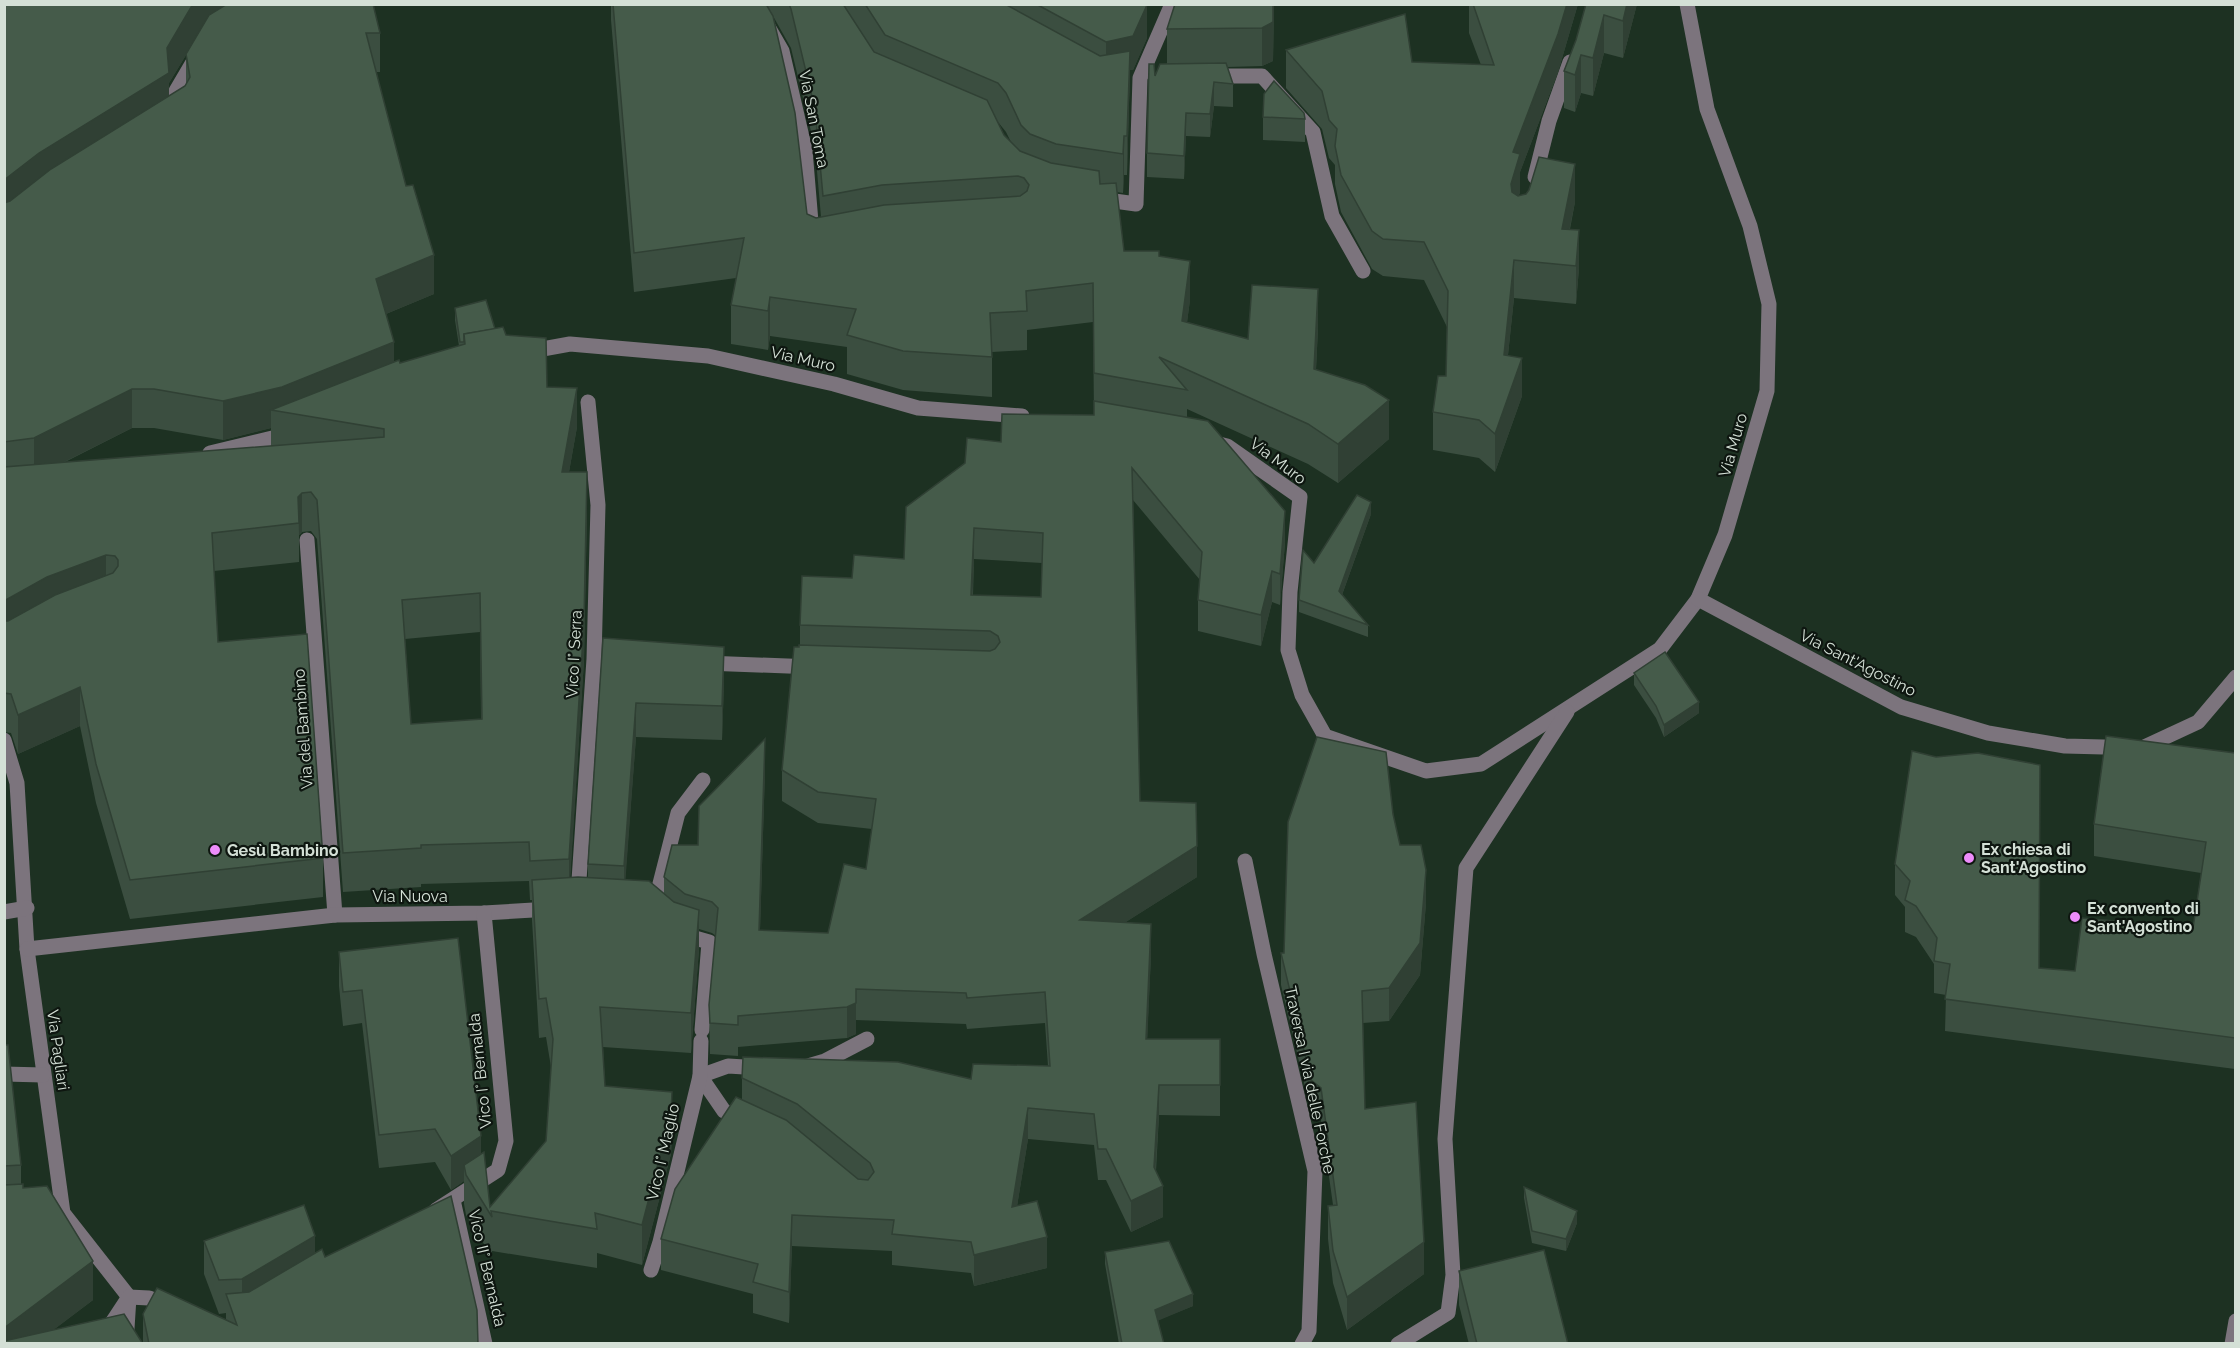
<svg xmlns="http://www.w3.org/2000/svg" width="2240" height="1348" font-family="Raleway,sans-serif">
  <style>
    .lines { fill: none; stroke-linecap: round; stroke-linejoin: round }
    .minor { stroke: #7c747d; stroke-width: 15 }
    .wall { fill: #3b4e40; fill-rule: evenodd }
    .shaded-wall { fill: #304034 }
    .building { fill: #455b4a; stroke: #304034; stroke-width: 1.5; fill-rule: evenodd }
    .poi-dot { fill: #ed8cfa; stroke: #0e1610; stroke-width: 2 }
    .labels { text-anchor: middle; dominant-baseline: central; stroke-width: 4.5; stroke-linejoin: round; paint-order: stroke }
    .street-label { font-size: 16px; fill: #d4e0d6; stroke: #0e1610 }
    .poi-label { font-size: 16px; font-weight: bold; fill: #d4e0d6; stroke: #0e1610; text-anchor: start }
  </style>
  <rect width="100%" height="100%" fill="#1d3122"/>
  <g class="lines">
    <g class="minor">
      <polyline points="755,4 782,51 805,150 812,234"/>
      <polyline points="1209,76 1262,76 1313,132 1332,216 1363,271"/>
      <polyline points="179,111 176,91 196,57"/>
      <polyline points="1535,177 1549,121 1570,62"/>
      <polyline points="1100,199 1136,204 1140,78 1172,4"/>
      <polyline points="526,352 570,344 708,356 834,384 918,408 1022,416"/>
      <polyline points="1215,443 1227,446 1300,497 1290,592 1288,650 1302,695 1325,736 1426,771 1481,764 1660,649 1698,599 1725,535 1767,391 1769,304 1750,226 1707,109 1687,4"/>
      <polyline points="210,453 289,434"/>
      <polyline points="307,540 335,915"/>
      <polyline points="1698,599 1901,707 1988,733 2065,746 2142,748 2198,722 2236,677"/>
      <polyline points="705,663 813,667"/>
      <polyline points="4,740 17,783 27,949 63,1213 129,1297 126,1344"/>
      <polyline points="1245,861 1264,954 1315,1171 1309,1331 1302,1344"/>
      <polyline points="578,895 594,659 598,505 588,402"/>
      <polyline points="654,907 678,813 703,780"/>
      <polyline points="4,912 27,908"/>
      <polyline points="681,934 709,942 702,1030"/>
      <polyline points="27,949 335,915 484,913 550,909"/>
      <polyline points="808,1066 825,1061 867,1039"/>
      <polyline points="4,1074 43,1075"/>
      <polyline points="743,1120 724,1111 700,1076 728,1066 761,1068"/>
      <polyline points="453,1200 485,1344"/>
      <polyline points="436,1210 498,1170 506,1141 484,913"/>
      <polyline points="651,1270 660,1242 700,1076 701,1041"/>
      <polyline points="98,1344 129,1297 149,1298 170,1307"/>
      <polyline points="1398,1344 1448,1313 1453,1275 1445,1139 1466,868 1567,712"/>
      <polyline points="2232,1344 2236,1321"/>
    </g>
  </g>
  <g class="wall">
    <path d="M4 4 380 33V72H376L434 294 386 314 394 363H400L459 346 455 320V308L506 335 577 427 569 472 587 511 584 660 570 878H588V864L603 638 724 681 722 740 636 737 625 880 664 893V877L698 845 765 770 760 930 828 933 866 869 872 829 818 823 782 801V770L800 645V625L852 578 904 559 1001 442 1094 415 1093 322 1027 330V350L992 352V397L903 390 847 374V347L770 336 768 350 731 344V305L736 278 634 292 611 20V4H1147V38L1133 70H1130L1127 175H1124L1123 193 1117 192 1124 251 1159 256 1190 300 1187 322 1248 339 1318 328 1316 370 1389 439 1338 483 1308 464 1187 409V418L1285 542 1280 605 1272 602 1261 646 1198 631V600L1200 580 1133 500 1140 801 1197 877 1124 923 1151 955 1147 1039H1220V1116L1159 1115 1156 1171 1163 1217 1131 1232 1106 1180H1098L1094 1145 1028 1139 1017 1206 1047 1268 974 1286 971 1273 892 1265V1251L792 1246 789 1323 753 1313V1294L661 1270V1239L742 1099V1078L971 1079 1048 1066 1045 1023 967 1029 966 1024 856 1020V1034L847 1038 738 1047V1056L710 1054 709 1005 716 936 712 933 699 929V949L691 1053 603 1047 605 1086 672 1131 671 1154 642 1265 597 1253V1268L492 1251V1257L466 1215 464 1204V1181L451 1190 435 1162 379 1168 362 1023 343 1026 339 986V952L481 1153 490 1207 546 1141 551 1067 546 1037 539 1038 532 920V900H530L529 881 421 884V887L343 892 317 539 311 531 302 532 299 535V562L214 571 218 642 323 858V897L130 919 96 803 80 726 18 754 11 733 4 732ZM773 16 791 48 815 148 821 217 816 218 807 214ZM186 55V84L185 86 169 96V83ZM998 122 1006 132 1011 142 1004 135ZM132 428H154L223 440 271 428V446L63 463ZM974 559 1042 563 1041 597 973 595ZM480 632 481 719 411 724 405 639Z"/>
    <polygon points="1274,4 1273,61 1262,66 1227,67 1233,84 1233,107 1214,106 1210,137 1186,136 1184,179 1147,177 1147,153 1155,76 1167,64 1167,29"/>
    <polygon points="1469,4 1578,4 1558,72 1520,172 1520,192 1519,195 1575,202 1570,229 1579,268 1576,304 1514,298 1508,355 1522,396 1495,472 1479,458 1433,450 1433,412 1446,376 1447,327 1424,280 1383,276 1372,269 1341,212 1335,184 1335,165 1329,158 1322,129 1286,88 1286,50 1412,62 1481,65 1469,33"/>
    <polygon points="1586,4 1637,4 1623,58 1604,53 1593,96 1581,93 1575,112 1564,108 1564,71 1576,40"/>
    <polygon points="1263,117 1305,119 1305,142 1263,140"/>
    <polygon points="1371,514 1342,595 1368,625 1368,637 1299,612 1299,600 1314,563"/>
    <polygon points="1634,673 1699,713 1664,737 1656,718 1634,685"/>
    <polygon points="2235,753 2235,1069 1945,1031 1946,995 1934,993 1934,964 1916,937 1905,932 1905,907 1895,895 1895,864 2039,968 2075,971 2193,928 2201,873 2094,856 2094,824"/>
    <polygon points="1393,814 1400,845 1426,903 1420,975 1389,1021 1363,1023 1365,1109 1424,1274 1347,1330 1333,1283 1328,1239 1328,1206 1333,1205 1321,1120 1311,1112 1281,985 1281,953 1284,953"/>
    <polygon points="4,1045 21,1165 21,1184 93,1300 53,1330 4,1344"/>
    <polygon points="1524,1187 1577,1223 1566,1251 1532,1243 1524,1198"/>
    <polygon points="204,1241 315,1253 325,1257 478,1344 143,1344 143,1314 226,1320 226,1313 219,1314 204,1274"/>
    <polygon points="1105,1252 1193,1306 1158,1320 1164,1344 1119,1344 1105,1264"/>
    <polygon points="1459,1271 1568,1344 1469,1344 1459,1305"/>
  </g>
  <g class="shaded-wall">
    <polygon points="193,4 243,4 194,42 169,83 169,112 4,219 4,180 167,48"/>
    <polygon points="1274,4 1273,61 1262,66 1262,28"/>
    <polygon points="1567,4 1578,4 1558,72 1520,172 1520,192 1511,222 1511,184 1513,152"/>
    <polygon points="1627,4 1637,4 1623,58 1623,21"/>
    <polygon points="1147,5 1147,38 1133,70 1130,70 1127,175 1127,136 1106,76 1106,42"/>
    <polygon points="1604,15 1604,53 1593,96 1593,58"/>
    <polygon points="1581,55 1581,93 1575,112 1575,75"/>
    <polygon points="1214,82 1214,106 1210,137 1210,114"/>
    <polygon points="1186,113 1186,136 1184,179 1184,156"/>
    <polygon points="1124,136 1124,175 1123,193 1123,154"/>
    <polygon points="1575,164 1575,202 1562,266 1562,229"/>
    <polygon points="1579,230 1579,268 1576,304 1576,266"/>
    <polygon points="434,255 434,294 376,318 376,279"/>
    <polygon points="1514,260 1514,298 1504,392 1504,355"/>
    <polygon points="1190,261 1190,300 1182,360 1182,321"/>
    <polygon points="1318,289 1318,328 1314,408 1314,369"/>
    <polygon points="770,297 770,336 768,350 768,311"/>
    <polygon points="394,342 394,381 271,410 271,428 223,440 223,401"/>
    <polygon points="1522,358 1522,396 1495,472 1495,434"/>
    <polygon points="577,388 577,427 562,511 562,472"/>
    <polygon points="132,389 132,428 34,477 34,438"/>
    <polygon points="1389,400 1389,439 1338,483 1338,444"/>
    <polygon points="587,472 584,660 569,898 569,859"/>
    <polygon points="302,493 302,532 299,535 298,497"/>
    <polygon points="1371,502 1371,514 1339,603 1339,591"/>
    <polygon points="1285,511 1285,542 1280,605 1280,574"/>
    <polygon points="974,528 974,559 971,626 971,595"/>
    <polygon points="106,555 106,594 4,640 4,601 47,577"/>
    <polygon points="1272,571 1272,602 1261,646 1261,615"/>
    <polygon points="724,647 724,681 722,740 722,706"/>
    <polygon points="80,687 80,726 18,754 18,715"/>
    <polygon points="1699,702 1699,713 1664,737 1664,725"/>
    <polygon points="636,703 636,737 624,900 624,866"/>
    <polygon points="765,739 765,770 759,961 759,930"/>
    <polygon points="1197,846 1197,877 1080,951 1080,920"/>
    <polygon points="1426,870 1426,903 1420,975 1389,1021 1389,988"/>
    <polygon points="699,910 699,949 691,1053 691,1013"/>
    <polygon points="1151,924 1151,955 1146,1070 1146,1039"/>
    <polygon points="856,989 856,1034 847,1038 847,1007"/>
    <polygon points="1159,1085 1159,1115 1154,1190 1163,1186 1163,1217 1131,1232 1131,1201 1154,1167"/>
    <polygon points="672,1092 672,1131 671,1154 642,1265 642,1225"/>
    <polygon points="1028,1108 1028,1139 1012,1238 1012,1207"/>
    <polygon points="481,1136 481,1169 464,1165 464,1181 451,1190 451,1156"/>
    <polygon points="1577,1211 1577,1223 1566,1251 1566,1239"/>
    <polygon points="792,1215 792,1246 789,1323 789,1292"/>
    <polygon points="315,1236 315,1269 242,1312 242,1279"/>
    <polygon points="1047,1237 1047,1268 974,1286 974,1255"/>
    <polygon points="1424,1242 1424,1274 1347,1330 1347,1297"/>
    <polygon points="93,1261 93,1300 35,1344 4,1344 4,1328"/>
    <polygon points="1193,1294 1193,1306 1155,1322 1155,1310"/>
  </g>
  <g class="building">
    <polygon points="4,4 193,4 167,48 169,73 39,153 4,180"/>
    <polygon points="227,4 373,4 380,33 366,33 406,186 413,185 434,255 376,279 394,342 282,387 223,401 154,389 132,389 34,438 4,442 4,203 10,201 51,169 185,86 190,77 186,54 209,15"/>
    <polygon points="613,4 766,4 773,16 795,113 807,214 816,218 884,205 1020,196 1027,191 1029,185 1024,178 1018,176 882,185 823,196 815,109 791,9 789,4 843,4 874,52 987,100 1004,135 1020,151 1051,163 1099,171 1100,184 1116,183 1124,251 1159,251 1159,256 1190,261 1182,321 1248,339 1252,285 1318,289 1314,369 1365,385 1389,400 1338,444 1308,424 1159,357 1187,390 1094,373 1093,283 1026,291 1027,311 990,313 992,357 903,351 847,335 856,309 770,297 768,311 731,305 744,238 634,253"/>
    <polygon points="865,4 1005,4 1100,56 1130,51 1127,136 1124,136 1123,154 1056,144 1030,134 1021,125 1006,93 998,83 885,35"/>
    <polygon points="1036,4 1147,4 1147,5 1133,36 1106,42"/>
    <polygon points="1175,4 1273,4 1273,22 1262,28 1167,29"/>
    <polygon points="1473,4 1567,4 1558,34 1513,152 1520,154 1511,184 1512,192 1518,196 1526,194 1529,190 1539,157 1575,164 1562,229 1579,230 1576,266 1514,260 1504,355 1522,358 1495,434 1479,420 1433,412 1438,376 1446,376 1448,291 1424,242 1383,239 1372,231 1341,175 1335,146 1337,129 1329,120 1322,91 1286,50 1405,14 1412,62 1494,65"/>
    <polygon points="1586,4 1627,4 1623,21 1604,15 1593,58 1581,55 1575,75 1564,71 1576,40"/>
    <polygon points="1226,63 1233,84 1214,82 1210,114 1186,113 1184,156 1147,153 1149,64 1154,64 1155,76 1160,64"/>
    <polygon points="1274,81 1304,113 1305,119 1263,117 1264,94"/>
    <polygon points="486,300 495,329 464,334 464,342 460,342 455,308"/>
    <path d="M503 327 506 335 546 338 547 387 577 388 562 472H587L584 621 569 859 530 861 529 842 421 845V848L343 853 317 500 311 492 302 493 298 497 299 523 212 533 218 642 307 634 323 858 130 880 96 764 80 687 18 715 11 694 4 693V621H8L55 595 113 573 118 566V560L115 556 106 555 47 577 4 601V467L384 437V429L271 410 399 360 400 363 465 344 464 334ZM480 593 482 719 411 724 402 600Z"/>
    <path d="M1094 401 1208 421 1285 511 1280 574 1272 571 1261 615 1198 600 1202 552 1132 468 1140 801 1196 803 1197 846 1080 920 1151 924 1146 1039H1220V1085H1159L1154 1167 1163 1186 1131 1201 1106 1149H1098L1094 1114 1028 1108 1012 1207 1037 1201 1047 1237 974 1255 971 1242 892 1234 894 1220 792 1215 789 1292 753 1282 758 1264 661 1239 675 1189 736 1097 786 1120 858 1179 868 1180 874 1172 870 1163 797 1104 742 1078 743 1057 898 1062 971 1079 973 1064 1050 1066 1045 992 967 998 966 993 856 989V1003L847 1007 738 1016V1025L710 1023 709 1005 718 908 712 902 685 894 664 877 672 845H698L699 806 765 739 759 930 828 933 844 864 866 869 876 799 818 792 782 770 794 647H799V645L990 651 995 649 1000 642 998 636 990 631 800 625 802 576 852 578 854 555 904 559 906 507 965 463 967 438 1001 442 1002 414 1094 415ZM974 528 1043 533 1041 597 971 595Z"/>
    <polygon points="1357,495 1371,502 1339,591 1368,625 1299,600 1303,550 1314,563"/>
    <polygon points="603,638 724,647 722,706 636,703 624,866 588,864"/>
    <polygon points="1665,652 1699,702 1664,725 1656,706 1634,673"/>
    <polygon points="2106,736 2235,753 2235,1038 1945,999 1950,964 1934,961 1937,938 1916,906 1905,900 1910,881 1895,864 1912,751 1936,757 1978,753 2040,765 2039,968 2075,971 2082,918 2193,928 2206,842 2094,824"/>
    <polygon points="1317,737 1386,752 1393,814 1400,845 1421,845 1426,870 1420,943 1389,988 1362,991 1365,1109 1416,1102 1424,1242 1347,1297 1333,1251 1328,1206 1337,1205 1321,1088 1311,1080 1281,953 1284,953 1288,822"/>
    <polygon points="578,877 649,881 674,902 699,910 691,1013 600,1007 605,1086 672,1092 671,1114 642,1225 595,1213 597,1229 491,1211 492,1217 466,1175 464,1165 484,1152 490,1207 546,1141 553,1039 546,998 539,999 532,880"/>
    <polygon points="458,938 481,1136 451,1156 435,1129 379,1135 362,990 343,992 339,952"/>
    <polygon points="4,1045 8,1045 21,1165 4,1166"/>
    <polygon points="23,1184 23,1188 47,1186 93,1261 4,1328 4,1185"/>
    <polygon points="1524,1187 1577,1211 1566,1239 1532,1231"/>
    <polygon points="451,1196 477,1310 478,1344 149,1344 143,1314 157,1288 237,1325 226,1294 249,1292 322,1249 325,1257"/>
    <polygon points="304,1205 315,1236 242,1279 219,1280 204,1241"/>
    <polygon points="1169,1241 1193,1294 1155,1310 1164,1344 1122,1344 1105,1252"/>
    <polygon points="1544,1250 1568,1344 1477,1344 1459,1271"/>
    <polygon points="124,1314 143,1344 4,1344 4,1341"/>
  </g>
  <g class="poi-dot">
    <circle cx="215" cy="850" r="6"/>
    <circle cx="1969" cy="858" r="6"/>
    <circle cx="2075" cy="917" r="6"/>
  </g>
  <g class="labels">
    <g class="street-label">
      <text transform="translate(814 119) rotate(79)">Via San Toma</text>
      <text transform="translate(803 359) rotate(13)">Via Muro</text>
      <text transform="translate(1733 445) rotate(-74)">Via Muro</text>
      <text transform="translate(1278 461) rotate(37)">Via Muro</text>
      <text transform="translate(574 654) rotate(-87)">Vico I° Serra</text>
      <text transform="translate(1858 663) rotate(27)">Via Sant'Agostino</text>
      <text transform="translate(303 729) rotate(-94)">Via del Bambino</text>
      <text x="410" y="896">Via Nuova</text>
      <text transform="translate(58 1050) rotate(82)">Via Pagliari</text>
      <text transform="translate(480 1071) rotate(-96)">Vico I° Bernalda</text>
      <text transform="translate(1310 1080) rotate(78)">Traversa I via delle Forche</text>
      <text transform="translate(663 1152) rotate(-77)">Vico I° Maglio</text>
      <text transform="translate(487 1268) rotate(77)">Vico II° Bernalda</text>
    </g>
    <g class="poi-label">
      <text x="1981" y="849">Ex chiesa di<tspan x="1981" dy="18">Sant'Agostino</tspan></text>
      <text x="227" y="850">Gesù Bambino</text>
      <text x="2087" y="908">Ex convento di<tspan x="2087" dy="18">Sant'Agostino</tspan></text>
    </g>
  </g>
  <rect width="2240" height="1348" fill="none" stroke="#d4e0d6" stroke-width="12"/>
</svg>
